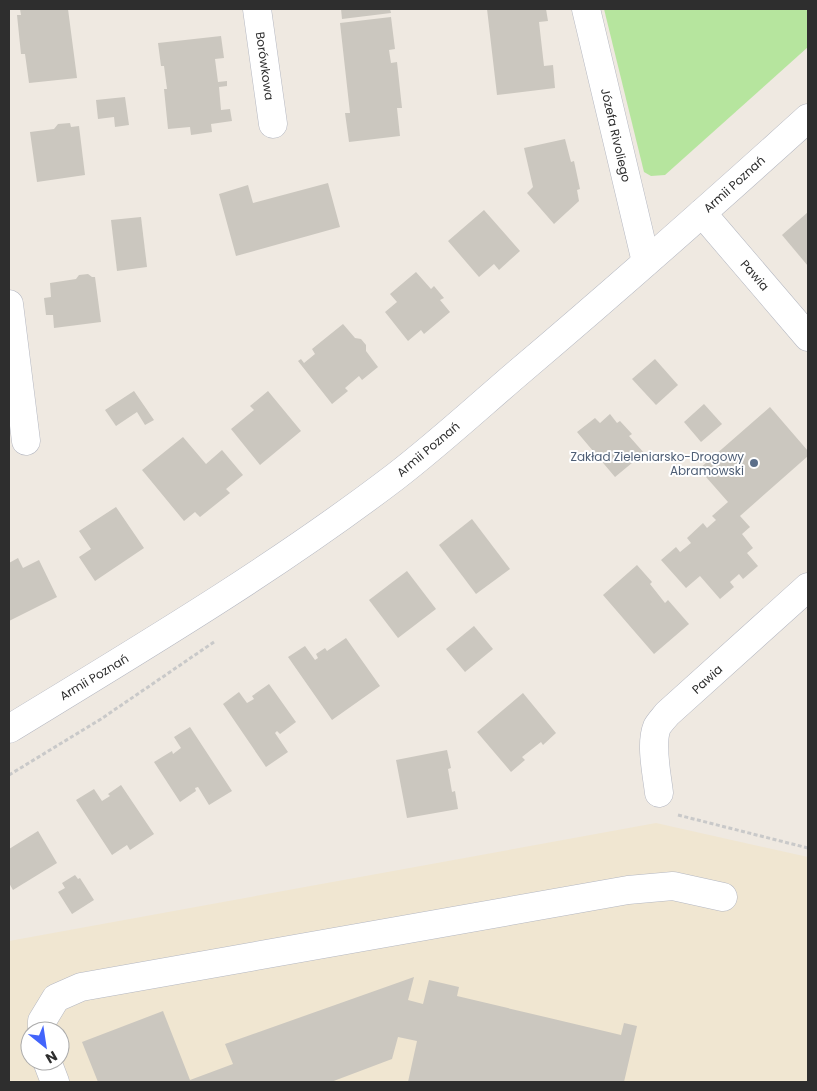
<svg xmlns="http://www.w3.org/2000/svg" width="817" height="1091" font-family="Poppins,sans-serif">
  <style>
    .education { fill: #f0e6d1; fill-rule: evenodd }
    .green { fill: #b6e59e }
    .building { fill: #cbc7bf }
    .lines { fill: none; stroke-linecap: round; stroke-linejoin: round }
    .minor-casing { stroke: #b4b7c1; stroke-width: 29 }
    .path { stroke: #c9c9c9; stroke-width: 3; stroke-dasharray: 4 2.5; stroke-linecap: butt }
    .minor { stroke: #fff; stroke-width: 28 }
    .service-dot { fill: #5c6f8a; stroke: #fff; stroke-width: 2 }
    .labels { text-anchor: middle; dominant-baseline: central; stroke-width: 4; stroke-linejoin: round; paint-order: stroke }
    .street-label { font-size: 12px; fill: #2e2e2e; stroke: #fff }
    .service-label { font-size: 12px; fill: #4e5e75; stroke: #fff; text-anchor: end }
  </style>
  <rect width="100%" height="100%" fill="#efe9e1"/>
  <path class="education" d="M656 823 808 857V1082H9V941ZM30 1031H60V1061H30Z"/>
  <polygon class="green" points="604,9 808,9 808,47 665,175 651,176 644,172"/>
  <g class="building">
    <polygon points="20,9 68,9 77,78 29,83 25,54 21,54 17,15 21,15"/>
    <polygon points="341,9 390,9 391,13 342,19"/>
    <polygon points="487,9 546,9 548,21 539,22 544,66 553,65 555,88 497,95"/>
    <polygon points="391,17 395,49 389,50 391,63 397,62 402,108 397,108 400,136 349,142 345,113 350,113 340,23"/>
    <polygon points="221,36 224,58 215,59 218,82 227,81 227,86 219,87 221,110 230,109 232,121 211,124 212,132 191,135 190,127 168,129 164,89 167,89 164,66 161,66 158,43"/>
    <polygon points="125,97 129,125 115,127 114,117 98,119 96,100"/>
    <polygon points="70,123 71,127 79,126 85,175 37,182 30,132 54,129 58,124"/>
    <polygon points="565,139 571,162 574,161 580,189 577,190 579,201 554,224 527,193 533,187 524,148"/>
    <polygon points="328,183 340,227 236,256 219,194 248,185 253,203"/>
    <polygon points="484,210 520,251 499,270 494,264 479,277 448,241"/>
    <polygon points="808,212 808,266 782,235"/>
    <polygon points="141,217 147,267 117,271 111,220"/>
    <polygon points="416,272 431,289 434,286 444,298 440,300 450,312 424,334 421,330 408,341 385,312 397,302 390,294"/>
    <polygon points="88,274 92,277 95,277 101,322 54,328 53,315 46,315 44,298 51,297 50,283 76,279 79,275"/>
    <polygon points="343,324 355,338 361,339 366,345 366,351 378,367 362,380 359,376 345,388 348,391 332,404 298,361 301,359 304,363 315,354 312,349"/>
    <polygon points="655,359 678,385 656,405 632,379"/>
    <polygon points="134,391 154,420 145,425 137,412 116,426 105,410"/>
    <polygon points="268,391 301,431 260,465 231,429 254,410 250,406"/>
    <polygon points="704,404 722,424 701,442 684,422"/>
    <polygon points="770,407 808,451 808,456 740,516 750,527 742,534 753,548 747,553 758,566 743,579 739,574 730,582 734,587 720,599 700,576 686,588 661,560 676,547 680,552 691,543 687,538 703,523 707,528 716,520 712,516 728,502 699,469"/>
    <polygon points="610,414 617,423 620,421 632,434 629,436 644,453 615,477 577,432 595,418 600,423"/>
    <polygon points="183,437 206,464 222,450 243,475 226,489 230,493 200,517 195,512 184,521 142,470"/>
    <polygon points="116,507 144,548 95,581 79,557 91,549 79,531"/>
    <polygon points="472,519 510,569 476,594 439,545"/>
    <polygon points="18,558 23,568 39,560 57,597 9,621 9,563"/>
    <polygon points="637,565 652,582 650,584 665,603 668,600 689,624 654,654 603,595"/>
    <polygon points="407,571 436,609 398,638 369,600"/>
    <polygon points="474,626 493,649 465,672 446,649"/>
    <polygon points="346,638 380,686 332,720 288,657 305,646 315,660 318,658 316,654 325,648 327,651"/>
    <polygon points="269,684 296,722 280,734 277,731 275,733 288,752 266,767 223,704 239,692 247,703 254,699 252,696"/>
    <polygon points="523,693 556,733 543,745 541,742 522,757 525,760 511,772 477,732"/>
    <polygon points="190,727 232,791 209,805 198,787 195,788 196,791 180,802 154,762 172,751 173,754 181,748 174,737"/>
    <polygon points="447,750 451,768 448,769 452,792 455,791 458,809 407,818 396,760"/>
    <polygon points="121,785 154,834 130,850 127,845 112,855 76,800 94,789 102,801 110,796 108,794"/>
    <polygon points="38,831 57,863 13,890 9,883 9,849"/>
    <polygon points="75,875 78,879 80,878 94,900 72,914 58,892 65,888 62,883"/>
    <polygon points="414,977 408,1000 423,1004 429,980 459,987 457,996 621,1035 624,1023 637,1026 624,1082 408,1082 417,1041 398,1037 392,1059 331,1082 98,1082 82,1042 163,1011 190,1080 233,1064 225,1044"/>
  </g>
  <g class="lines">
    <g class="minor-casing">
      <g id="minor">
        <polyline points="257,9 273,124"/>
        <polyline points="586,9 646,262"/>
        <polyline points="702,213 808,337"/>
        <polyline points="9,304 26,441"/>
        <path d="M9 729C140 649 273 570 395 477 438 444 478 407 519 372 617 289 713 204 808 118"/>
        <path d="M659 793C657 775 650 744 657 727 659 723 664 718 667 714L808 587"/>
        <polyline points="42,1031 42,1021 56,998 81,987 628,890 673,886 723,897"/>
        <polyline points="47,1061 55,1082"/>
      </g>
    </g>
    <g class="path">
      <polyline points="9,775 101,719 214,642"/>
      <polyline points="678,815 808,848"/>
    </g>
    <use href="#minor" class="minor"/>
  </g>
  <circle class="service-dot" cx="754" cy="463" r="5"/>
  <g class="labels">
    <g class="street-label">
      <text transform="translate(265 66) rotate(82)">Borówkowa</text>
      <text transform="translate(616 135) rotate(77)">Józefa Rivoliego</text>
      <text transform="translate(734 184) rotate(-42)">Armii Poznań</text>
      <text transform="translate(755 275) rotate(49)">Pawia</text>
      <text transform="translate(428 449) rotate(-40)">Armii Poznań</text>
      <text transform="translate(94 677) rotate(-31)">Armii Poznań</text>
      <text transform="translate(707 679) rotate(-42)">Pawia</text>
    </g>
    <g class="service-label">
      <text x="744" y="456">Zakład Zieleniarsko-Drogowy<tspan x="744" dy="14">Abramowski</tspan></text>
    </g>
  </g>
  <rect width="817" height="1091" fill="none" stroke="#2e2e2e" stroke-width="20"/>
  <g transform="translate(45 1046) rotate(150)"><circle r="24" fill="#ffffff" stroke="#ababab"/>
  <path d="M0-4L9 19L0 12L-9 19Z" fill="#4264fb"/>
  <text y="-8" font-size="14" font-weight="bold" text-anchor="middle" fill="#2e2e2e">N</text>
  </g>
</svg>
